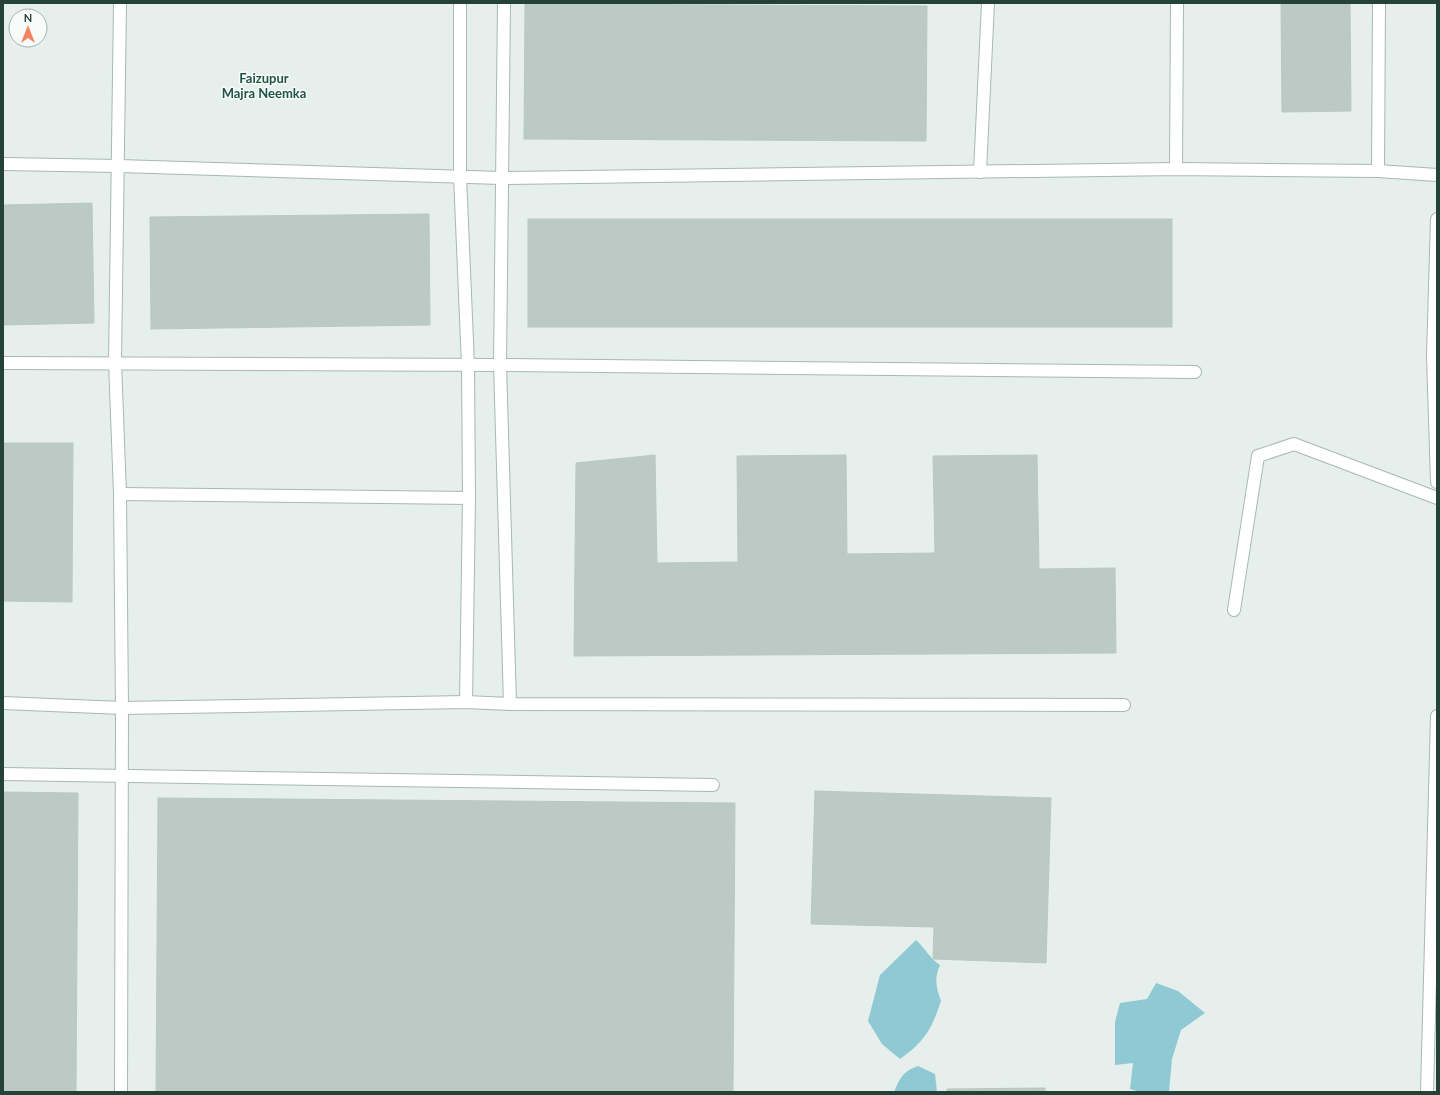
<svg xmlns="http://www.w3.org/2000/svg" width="1440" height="1095" font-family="Lato,sans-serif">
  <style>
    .water { fill: #8ec9d4 }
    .building { fill: #bbcac4; stroke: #b8c9c2 }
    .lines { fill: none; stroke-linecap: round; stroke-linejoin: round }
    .street-casing { stroke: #a8b8b2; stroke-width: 14 }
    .street { stroke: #fff; stroke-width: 12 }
    .labels { text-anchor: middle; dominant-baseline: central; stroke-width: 3; stroke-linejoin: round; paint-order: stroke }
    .neighbourhood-label { font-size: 13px; font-weight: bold; fill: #1f5548; stroke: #f7fbf9 }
  </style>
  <rect width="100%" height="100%" fill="#e6efeb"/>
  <g class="water">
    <path d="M916 940C925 948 930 959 940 965 934 979 936 987 941 1001 931 1030 926 1040 900 1059L882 1044 868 1021 880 975Z"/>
    <polygon points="1156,983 1178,991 1205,1013 1181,1030 1172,1059 1169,1092 1141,1092 1130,1089 1133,1063 1115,1065 1115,1022 1120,1003 1147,999"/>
    <path d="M918 1066 935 1074 937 1092H894C900 1077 904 1071 918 1066Z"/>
  </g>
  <g class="building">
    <polygon points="1281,3 1350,3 1351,111 1282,112"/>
    <polygon points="525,4 927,6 926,141 524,139"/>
    <polygon points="92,203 94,323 3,325 3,205"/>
    <polygon points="429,214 430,325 151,329 150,217"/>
    <rect x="528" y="219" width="644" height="108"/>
    <polygon points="3,443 73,443 72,602 3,601"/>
    <polygon points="655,455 657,563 738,562 737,456 846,455 847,554 935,553 933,456 1037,455 1039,569 1115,568 1116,653 574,656 576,463"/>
    <polygon points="815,791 1051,798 1046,963 933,959 934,927 811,924"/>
    <polygon points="3,792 78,793 76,1092 3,1092"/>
    <polygon points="158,798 735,803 733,1092 156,1092"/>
    <polygon points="1045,1088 1045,1092 947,1092 947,1089"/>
  </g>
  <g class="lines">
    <g class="street-casing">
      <g id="street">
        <polyline points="120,3 115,362 120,494 122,708 121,1092"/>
        <polyline points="460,3 460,176 468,365 469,498 466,702"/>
        <polyline points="504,3 500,365 510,704"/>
        <polyline points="3,164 119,166 501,178 1176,169 1378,171 1437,175"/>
        <polyline points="1176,169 1177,3"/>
        <polyline points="1378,171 1379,3"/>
        <polyline points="980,172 988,3"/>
        <polyline points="1437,219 1433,356 1437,482"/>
        <polyline points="3,363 500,365 1195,372"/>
        <polyline points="120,494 469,498"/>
        <polyline points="1234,610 1258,456 1294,444 1437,498"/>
        <polyline points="3,703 122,708 466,702 510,704 1124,705"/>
        <polyline points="3,774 713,785"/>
        <polyline points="1427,1092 1437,716"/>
      </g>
    </g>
    <use href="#street" class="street"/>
  </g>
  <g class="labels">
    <g class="neighbourhood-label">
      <text x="264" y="78">Faizupur<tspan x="264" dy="15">Majra Neemka</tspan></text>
    </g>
  </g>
  <rect width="1440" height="1095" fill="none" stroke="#24423a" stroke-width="8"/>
  <g transform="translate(28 28)"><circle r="19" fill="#f7fbf9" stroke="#a3b1ad"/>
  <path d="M0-3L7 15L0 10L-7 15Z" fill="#f4845f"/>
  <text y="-6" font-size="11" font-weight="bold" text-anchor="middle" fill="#24423a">N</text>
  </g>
</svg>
